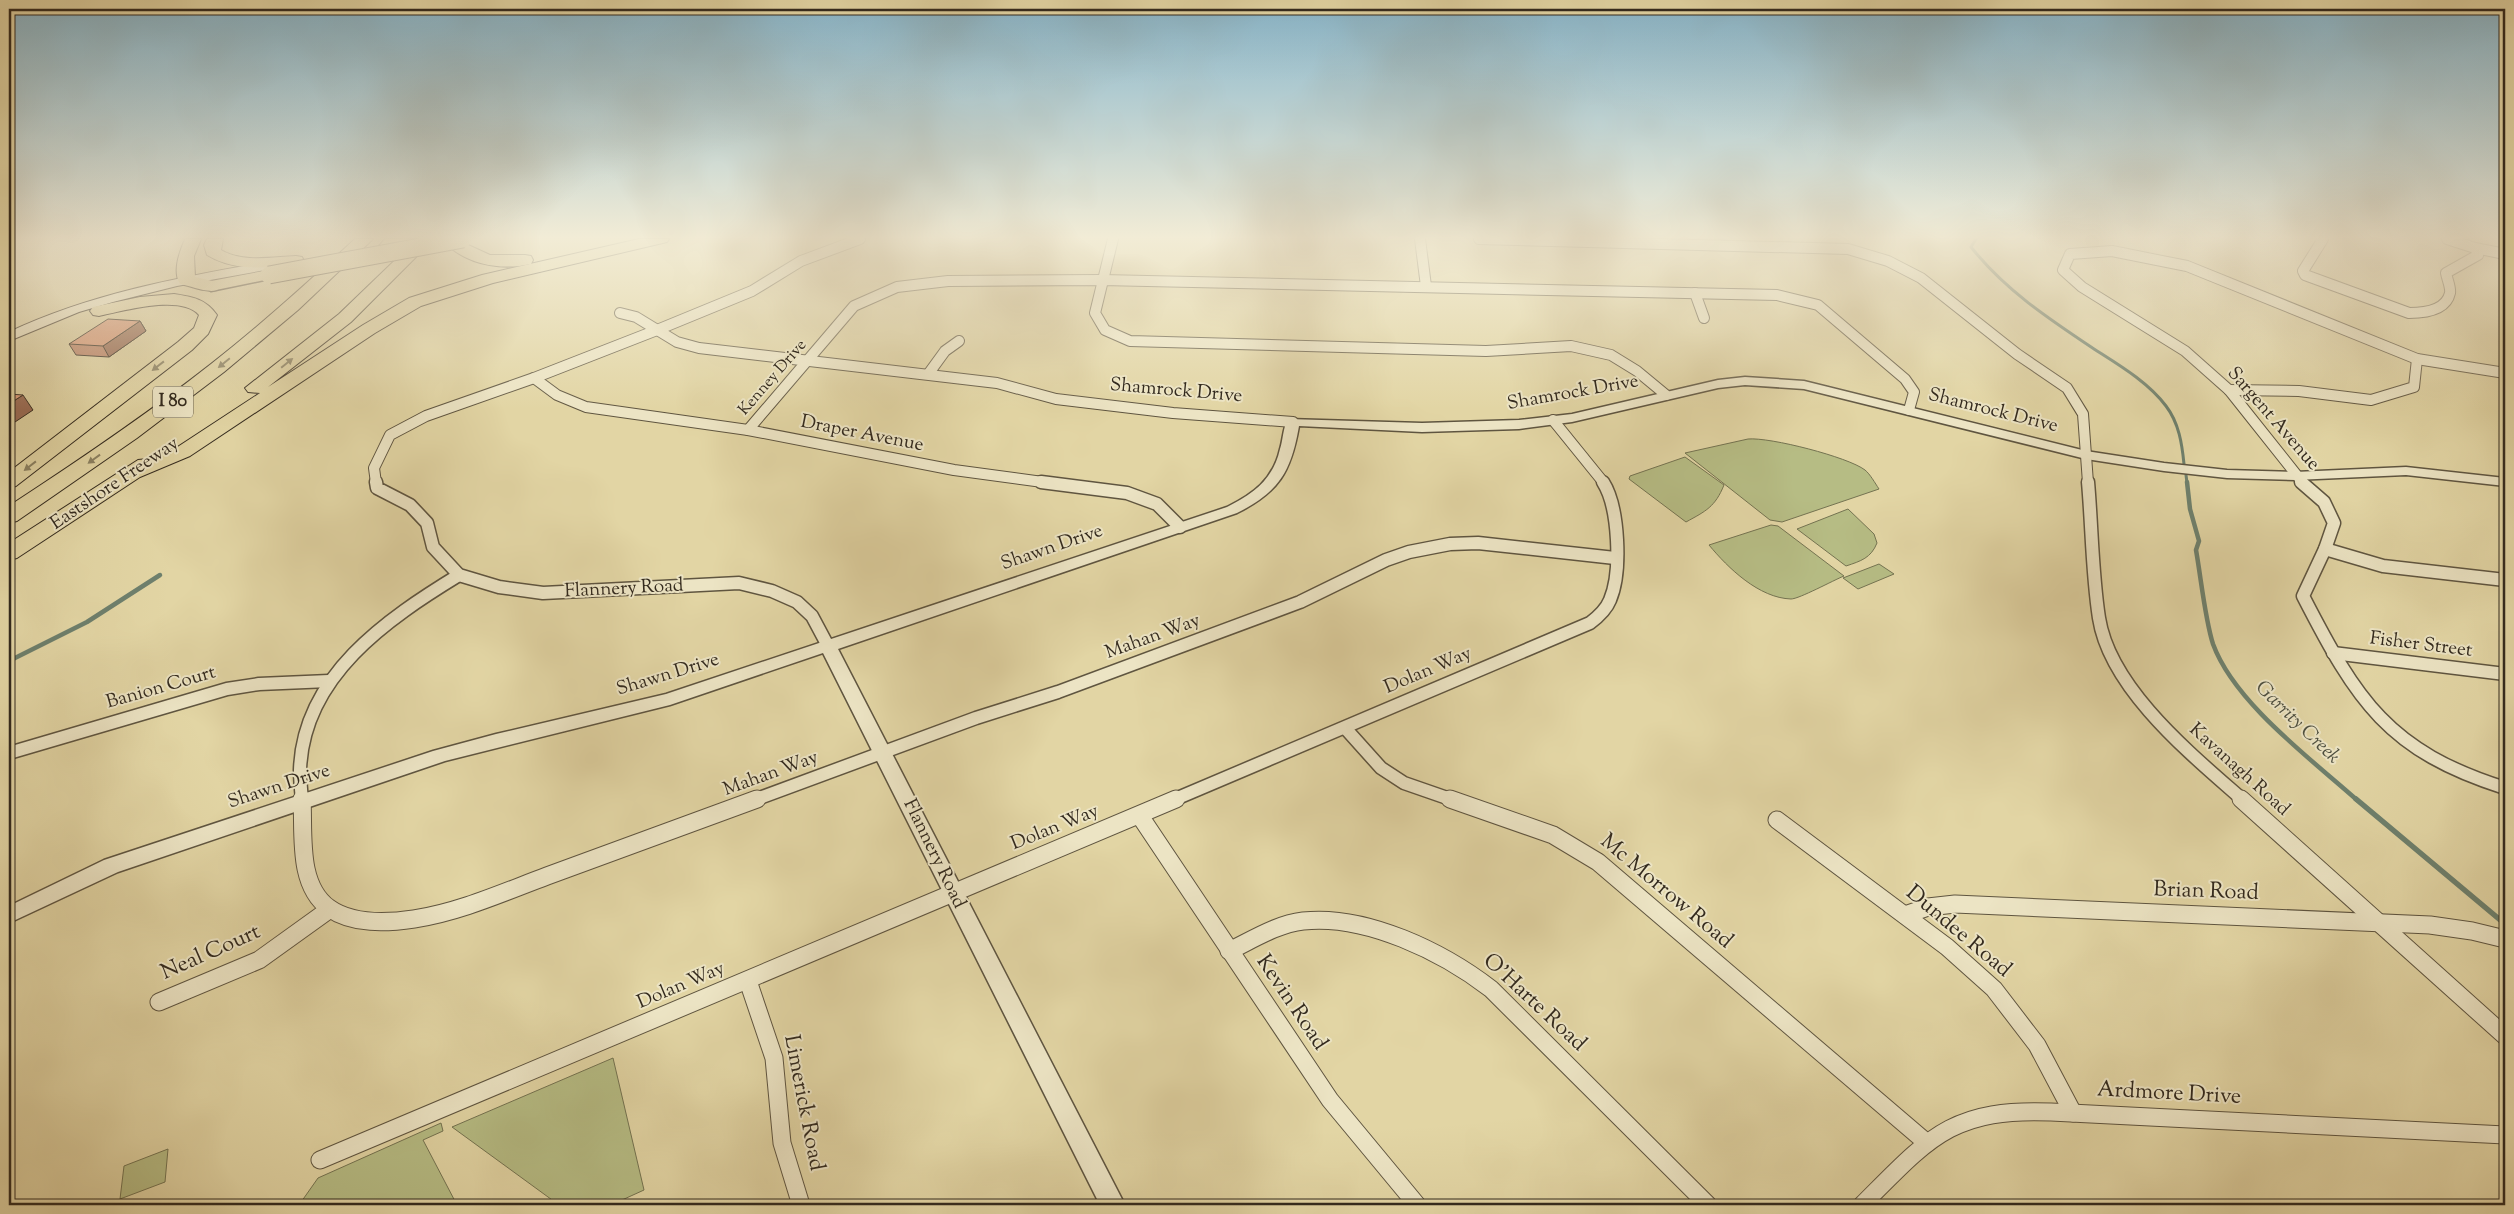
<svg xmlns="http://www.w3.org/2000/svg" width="2514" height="1214" font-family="'Sorts Mill Goudy',serif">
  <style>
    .green { fill: #b6bc84; stroke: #747351 }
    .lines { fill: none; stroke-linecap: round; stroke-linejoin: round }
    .stream-far2 { stroke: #6e806d; stroke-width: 3 }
    .stream-far1 { stroke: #6e806d; stroke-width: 4.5 }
    .stream { stroke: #6e806d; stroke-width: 5.5 }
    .minor-far2-casing { stroke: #5f5540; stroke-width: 12 }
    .minor-far1-casing { stroke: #5f5540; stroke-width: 15 }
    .minor-casing { stroke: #5f5540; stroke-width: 19 }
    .tertiary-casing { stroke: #5f5540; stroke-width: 3 }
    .secondary-casing { stroke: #332a1e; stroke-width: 2 }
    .trunk-casing { stroke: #332a1e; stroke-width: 3 }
    .motorway-casing { stroke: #332a1e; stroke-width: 2 }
    .minor-far2 { stroke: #ece4c4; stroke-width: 10 }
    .minor-far1 { stroke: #ece4c4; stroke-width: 12 }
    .minor { stroke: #ece4c4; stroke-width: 17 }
    .tertiary { fill: #ece4c4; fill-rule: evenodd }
    .secondary { fill: #ece4c4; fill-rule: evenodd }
    .trunk { fill: #e2d5a4; fill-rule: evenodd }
    .motorway { fill: #e2d5a4; fill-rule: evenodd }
    .trunk-bridge-casing { stroke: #332a1e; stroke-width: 19; stroke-linecap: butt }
    .trunk-bridge { stroke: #e2d5a4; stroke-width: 17 }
    .wall { fill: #be8569; stroke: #332a1e }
    .shaded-wall { fill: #9b6c55; stroke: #332a1e }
    .building { fill: #dd9b7a; stroke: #332a1e }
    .oneway { fill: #8a8061 }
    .labels { text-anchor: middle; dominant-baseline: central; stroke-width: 4; stroke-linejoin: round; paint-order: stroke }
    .far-street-label { font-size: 16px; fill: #332a1e; stroke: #ece4c4 }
    .shield { fill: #ece4c4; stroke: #6a6250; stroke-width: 1 }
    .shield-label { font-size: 18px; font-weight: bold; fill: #332a1e }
    .street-label { font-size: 19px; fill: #332a1e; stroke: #ece4c4 }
    .water-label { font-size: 20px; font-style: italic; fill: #4c4e3f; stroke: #ece4c4 }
    .near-street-label { font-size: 22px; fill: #332a1e; stroke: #ece4c4 }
  </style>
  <rect width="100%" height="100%" fill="#e2d5a4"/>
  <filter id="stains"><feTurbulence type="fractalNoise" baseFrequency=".004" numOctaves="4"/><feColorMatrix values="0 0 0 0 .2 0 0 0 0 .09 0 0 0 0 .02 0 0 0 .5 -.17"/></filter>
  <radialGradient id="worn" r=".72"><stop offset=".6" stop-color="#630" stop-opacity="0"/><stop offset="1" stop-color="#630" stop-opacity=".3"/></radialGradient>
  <g class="green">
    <path d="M1748 439C1770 437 1848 457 1865 470 1870 474 1875 483 1879 489L1782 522 1770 520 1685 453Z"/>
    <path d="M1685 457 1724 485C1715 507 1706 511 1686 522L1629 479 1630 476Z"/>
    <path d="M1848 509 1874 534 1877 543C1871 558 1861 561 1846 566L1797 529Z"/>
    <path d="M1771 525 1778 526 1844 576C1834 580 1799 599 1791 599 1759 598 1728 568 1709 545Z"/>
    <polygon points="1879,564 1894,574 1858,589 1843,578"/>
    <polygon points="613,1058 644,1190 611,1205 559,1205 452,1127"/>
    <polygon points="441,1123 443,1131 423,1140 457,1205 299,1205 318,1178"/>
    <polygon points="168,1149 165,1182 120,1199 124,1166"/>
  </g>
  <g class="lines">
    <g class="stream-far2">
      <path d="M1976 239 1971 247C2005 290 2049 319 2094 349 2119 365 2148 382 2166 406 2179 423 2182 444 2184 464"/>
      <polyline points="2186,475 2187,483"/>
    </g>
    <g class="stream-far1">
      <path d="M2187 482 2190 509 2199 541 2196 550C2201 578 2205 619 2213 644 2234 702 2311 759 2357 800"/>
      <polyline points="9,661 87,622 160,575"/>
    </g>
    <polyline class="stream" points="2356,799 2505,924"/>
    <g class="minor-far2-casing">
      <g id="minor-far2">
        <polyline points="1113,239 1095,313 1105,330 1130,341 1486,351 1571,346 1611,355 1637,371 1666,395"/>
        <polyline points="1420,239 1426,286"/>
        <polyline points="1479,239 1848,249 1888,261 1921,278 2017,354 2067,388 2083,414 2088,483"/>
        <path d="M2323 239 2303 271 2305 275 2409 313C2423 313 2446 311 2450 293 2451 287 2447 279 2446 273L2478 255 2475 248 2447 239"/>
        <polyline points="2475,248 2505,254"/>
        <polyline points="1695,293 1704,318"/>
        <polyline points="620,313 636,317 677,342 699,348 997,383 1056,399 1173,413 1293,422"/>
        <polyline points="929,373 945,351 959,341"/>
        <polyline points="534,378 557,395 586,407 748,430 954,470 1050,483"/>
        <polyline points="2229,390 2299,391 2371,400 2414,387 2417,359"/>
        <polyline points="1553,420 1604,483"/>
        <polyline points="748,430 854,306 897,287 948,281 1102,280 1777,295 1818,305 1905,379 1914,392 1909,410"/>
        <polyline points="376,483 374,468 390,435 426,416 534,378 657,330 752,291 801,261 860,239"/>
        <polyline points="2303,483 2229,390 2185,351 2082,287 2063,270 2070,254 2112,251 2187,266 2417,359 2505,373"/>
      </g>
    </g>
    <g class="minor-far1-casing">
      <g id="minor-far1">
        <polyline points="376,482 377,488 410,505 427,523 433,547 459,575 499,587 543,593 739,583 772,591 797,602 812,616 828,646"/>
        <polyline points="1041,482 1127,493 1157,504 1180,527"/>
        <path d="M2088 482C2092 527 2092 573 2099 618 2110 689 2192 755 2243 800"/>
        <path d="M2301 482 2324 502 2334 523 2325 549 2303 596C2357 701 2388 751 2505 788"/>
        <polyline points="2325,549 2383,566 2505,580"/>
        <polyline points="2333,653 2505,674"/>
        <polyline points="1346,729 1381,768 1404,783 1453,800"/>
        <polyline points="9,753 227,689 259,684 329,681"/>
        <path d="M302 800C301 790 300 780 300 770 303 676 387 619 459 575"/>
        <polyline points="754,800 976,718 1058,692 1300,602 1386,560 1409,552 1450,544 1478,543 1615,558"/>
        <path d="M1173 800 1590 623C1598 617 1606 610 1610 600 1622 572 1619 507 1603 482"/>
      </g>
    </g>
    <g class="minor-casing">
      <g id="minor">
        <path d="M302 799C304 834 297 885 329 908 353 925 387 923 414 919 460 912 504 892 547 876 617 851 687 825 757 799"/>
        <polyline points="1450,799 1553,835 1598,862 1927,1143"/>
        <polyline points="2241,799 2505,1036"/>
        <polyline points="1140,816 1330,1100 1417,1205"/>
        <polyline points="1777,820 1947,947 1994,989 2037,1045 2073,1113"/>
        <polyline points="1905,915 1928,907 1955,904 2430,925 2472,931 2505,939"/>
        <path d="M1229 951C1252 940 1277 924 1303 921 1366 914 1443 952 1491 989L1708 1205"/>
        <polyline points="748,981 774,1058 782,1143 801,1205"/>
        <polyline points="159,1002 259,960 330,909"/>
        <polyline points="320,1160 1176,799"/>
        <path d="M1862 1205C1929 1138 1951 1108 2051 1112L2505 1135"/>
      </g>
    </g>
    <g class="tertiary-casing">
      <path id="tertiary" d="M1745 377 1804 381 2086 451 2164 463 2227 470 2295 472 2406 467 2505 478V486L2406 475 2295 480 2227 478 2164 471 2086 459 1804 389 1745 385 1718 388 1572 422 1519 429 1422 432 1299 426C1291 472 1279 492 1237 513L838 649 1125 1205H1100L823 653 670 705 445 761 118 872 9 923V906L104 860 433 751 496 734 666 694 1227 507C1253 494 1273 480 1280 449 1283 440 1283 427 1288 419L1422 423 1519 420 1572 414 1718 380Z"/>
    </g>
    <g class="secondary-casing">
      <path id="secondary" d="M282 259 289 263 287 266 177 286 113 302 79 312 9 341V332C96 291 188 276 282 259Z"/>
    </g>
    <g class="trunk-casing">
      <g id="trunk">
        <path d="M391 239H420C414 246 393 249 384 247L382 244 384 241Z"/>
        <polygon points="269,270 277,275 274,278 211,291 203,286 211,281"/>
      </g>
    </g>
    <g class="motorway-casing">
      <g id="motorway">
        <path d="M185 239H201L194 256 195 277 217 282 220 286 217 290C206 293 191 286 180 284 172 271 180 251 185 239Z"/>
        <path d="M207 239H223L221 250C244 263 271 257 296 256L302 257 304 261 302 265 296 266C265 267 235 272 207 255L204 245Z"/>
        <path d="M355 239H373L298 310 224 372 137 438 17 521 9 523V506C78 461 146 415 211 364 261 325 308 282 355 239Z"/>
        <polygon points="385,239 402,239 385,259 373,259 371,255"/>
        <polygon points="417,239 434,239 351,322 268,387 363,325 409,298 482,275 639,239 669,239 667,242 493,283 421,306 375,333 190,456 140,477 17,558 9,560 9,543 138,460 148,459 176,448 260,393 248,392 245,388 339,314"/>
        <path d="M451 239H467L466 244 490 255H525L531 256 533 260 531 264C504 270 474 266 452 249L450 246Z"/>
        <path d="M174 294C193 297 206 299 217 315L208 334 192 350 16 486 9 488V472L178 342 194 328 199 315C181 294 123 311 99 316L93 315 90 311 93 307 140 297Z"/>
      </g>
    </g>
    <use href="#minor-far2" class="minor-far2"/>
    <use href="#minor-far1" class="minor-far1"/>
    <use href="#minor" class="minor"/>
    <use href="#tertiary" class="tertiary"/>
    <use href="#secondary" class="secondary"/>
    <use href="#trunk" class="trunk"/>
    <use href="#motorway" class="motorway"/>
    <g class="trunk-bridge-casing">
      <polyline id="trunk-bridge" points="269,275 463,239"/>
    </g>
    <use href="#trunk-bridge" class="trunk-bridge"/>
  </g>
  <polygon class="wall" points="140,321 146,331 109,357 76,355 69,344"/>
  <g class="shaded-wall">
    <polygon points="140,321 146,331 109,357 103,346"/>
    <polygon points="23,395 33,410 9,426 9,404"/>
  </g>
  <g class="building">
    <polygon points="108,319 140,321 103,346 69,344"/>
    <polygon points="9,394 23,395 9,404"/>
  </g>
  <defs><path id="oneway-solid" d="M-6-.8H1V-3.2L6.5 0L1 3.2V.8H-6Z" transform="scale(1.25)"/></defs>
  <g class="oneway">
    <use href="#oneway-solid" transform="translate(224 363) rotate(141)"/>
    <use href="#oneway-solid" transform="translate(287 363) rotate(-39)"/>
    <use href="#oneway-solid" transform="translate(158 366) rotate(142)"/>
    <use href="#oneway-solid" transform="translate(94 459) rotate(144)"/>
    <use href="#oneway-solid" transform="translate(30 466) rotate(142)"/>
  </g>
  <linearGradient id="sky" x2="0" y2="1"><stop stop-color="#87b6cc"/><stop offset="0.58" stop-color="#f2ecd6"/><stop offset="1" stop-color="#f2ecd6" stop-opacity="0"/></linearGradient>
  <rect width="2514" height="409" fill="url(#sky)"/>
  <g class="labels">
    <g class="far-street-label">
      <text transform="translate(773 378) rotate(-49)">Kenney Drive</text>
    </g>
    <rect class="shield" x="153" y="386.5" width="40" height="31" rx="4"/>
    <g class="shield-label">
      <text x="173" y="402">I 80</text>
    </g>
    <g class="street-label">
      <text transform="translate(1176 391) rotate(5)">Shamrock Drive</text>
      <text transform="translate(1573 393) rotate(-10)">Shamrock Drive</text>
      <text transform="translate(1993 411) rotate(14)">Shamrock Drive</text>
      <text transform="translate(2273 419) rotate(49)">Sargent Avenue</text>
      <text transform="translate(862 434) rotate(11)">Draper Avenue</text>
      <text transform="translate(115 484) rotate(-34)">Eastshore Freeway</text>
      <text transform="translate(1052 548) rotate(-19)">Shawn Drive</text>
      <text transform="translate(624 589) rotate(-3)">Flannery Road</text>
      <text transform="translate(1153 637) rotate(-20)">Mahan Way</text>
      <text transform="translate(2421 645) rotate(7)">Fisher Street</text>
      <text transform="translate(1428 671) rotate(-23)">Dolan Way</text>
      <text transform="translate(668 675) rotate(-17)">Shawn Drive</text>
      <text transform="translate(161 688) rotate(-16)">Banion Court</text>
      <text transform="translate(2239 770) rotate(42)">Kavanagh Road</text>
      <text transform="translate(771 774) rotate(-20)">Mahan Way</text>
      <text transform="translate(279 787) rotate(-18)">Shawn Drive</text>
      <text transform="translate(1055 828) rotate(-22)">Dolan Way</text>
      <text transform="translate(934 854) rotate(64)">Flannery Road</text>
      <text transform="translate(681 986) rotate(-23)">Dolan Way</text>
    </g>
    <g class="water-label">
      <text transform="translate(2297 723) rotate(44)">Garrity Creek</text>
    </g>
    <g class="near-street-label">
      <text transform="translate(1666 892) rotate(40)">Mc Morrow Road</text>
      <text transform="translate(2206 892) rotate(2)">Brian Road</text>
      <text transform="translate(1958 932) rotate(40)">Dundee Road</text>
      <text transform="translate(211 953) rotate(-24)">Neal Court</text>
      <text transform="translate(1291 1003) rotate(56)">Kevin Road</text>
      <text transform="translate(1534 1003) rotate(43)">O'Harte Road</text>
      <text transform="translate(2169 1094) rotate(3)">Ardmore Drive</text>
      <text transform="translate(803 1103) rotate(79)">Limerick Road</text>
    </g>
  </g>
  <rect width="2514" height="1214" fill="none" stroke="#e2d5a4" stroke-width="30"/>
  <rect x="10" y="10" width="2494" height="1194" fill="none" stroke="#332a1e" stroke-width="2.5"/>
  <rect x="15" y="15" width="2484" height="1184" fill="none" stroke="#332a1e"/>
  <rect width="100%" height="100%" filter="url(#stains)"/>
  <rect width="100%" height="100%" fill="url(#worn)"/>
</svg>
